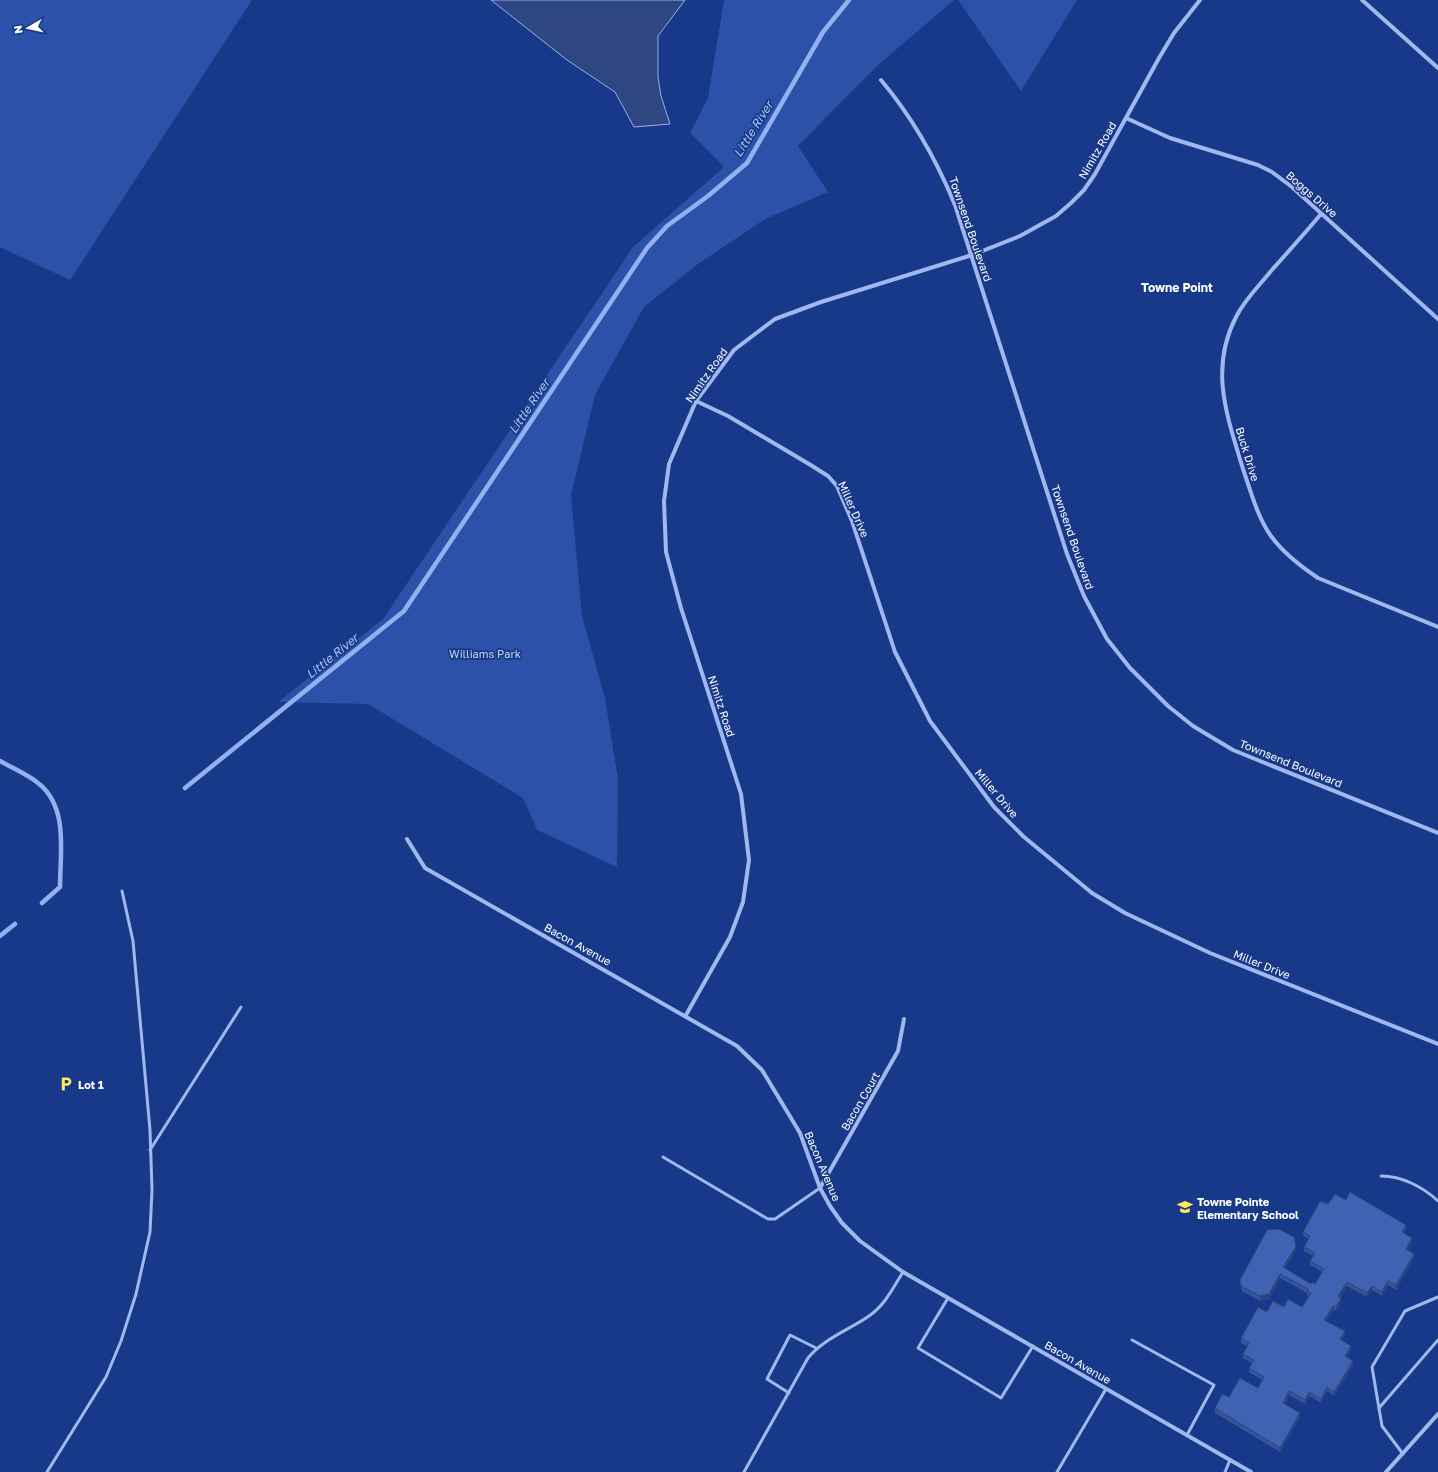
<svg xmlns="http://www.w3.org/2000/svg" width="1438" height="1472" font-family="'Golos Text',sans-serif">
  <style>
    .green { fill: #2b51a8 }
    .water { fill: #2e4783; stroke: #93b0f0 }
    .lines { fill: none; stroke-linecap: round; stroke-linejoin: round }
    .stream { stroke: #93b0f0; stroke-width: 4.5 }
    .lane { stroke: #a0b8ee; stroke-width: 3 }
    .street { stroke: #a0b8ee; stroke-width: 4 }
    .wall { fill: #375499 }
    .shaded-wall { fill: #2d457d }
    .building { fill: #4062b2; stroke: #2d457d }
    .labels { text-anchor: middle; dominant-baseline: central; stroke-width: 3.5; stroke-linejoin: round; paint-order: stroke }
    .street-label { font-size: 11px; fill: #fff; stroke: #183989 }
    .park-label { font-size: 11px; fill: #c6d6fa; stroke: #183989 }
    .poi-label { font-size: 11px; font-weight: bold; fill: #fff; stroke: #183989; text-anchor: start }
    .water-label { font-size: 12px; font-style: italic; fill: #acc3f5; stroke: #183989 }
    .neighbourhood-label { font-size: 12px; font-weight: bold; fill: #fff; stroke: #183989 }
  </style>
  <rect width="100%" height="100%" fill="#183989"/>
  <g class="green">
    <polygon points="0,0 252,0 70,280 0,247"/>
    <polygon points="724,0 954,0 877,66 798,146 828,192 765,219 698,264 644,307 595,395 571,495 582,616 605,698 618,779 617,867 537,830 523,798 368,704 278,702 383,619 633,247 724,167 690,133 708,98"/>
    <polygon points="958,0 1077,0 1021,91"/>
  </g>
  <polygon class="water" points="491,0 685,0 658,36 658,77 661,96 670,124 634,127 615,92 567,60"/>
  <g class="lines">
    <g class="stream">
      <path d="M0 761C12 768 27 774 38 783 69 807 60 853 60 887L42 903"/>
      <polyline points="185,788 404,611 647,248 667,226 708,196 747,163 823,32 849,0"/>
      <polyline points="0,936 15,924"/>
    </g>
    <g class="lane">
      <polyline points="150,1150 241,1007"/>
      <polyline points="663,1157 768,1219 775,1219 820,1188"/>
      <path d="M1381 1176C1402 1176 1423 1187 1438 1201"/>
      <polyline points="948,1298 918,1348 1001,1398 1033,1346"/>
      <polyline points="1132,1340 1214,1385 1187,1435"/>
      <polyline points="789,1393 767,1379 790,1335 816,1348"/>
      <polyline points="1379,1408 1438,1340"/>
      <polyline points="1403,1454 1382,1426 1372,1367 1405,1311 1438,1297"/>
      <polyline points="47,1472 106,1377 121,1341 136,1294 150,1232 152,1190 150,1130 133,941 122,891"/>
      <path d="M744 1472 808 1358C823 1339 849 1330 869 1316 885 1305 893 1288 903 1272"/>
      <polyline points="1057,1472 1106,1389"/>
      <polyline points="1225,1472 1230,1460"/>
    </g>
    <g class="street">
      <polyline points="1362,0 1438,68"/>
      <path d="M881 80C913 118 936 159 955 205L1067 554 1084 596 1107 639 1130 668 1168 706 1193 726 1233 750 1438 833"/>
      <polyline points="1126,118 1170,138 1258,165 1272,172 1292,187 1438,319"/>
      <path d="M1321 214C1305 233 1288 252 1271 271 1259 286 1245 299 1236 317 1209 369 1227 416 1243 469 1251 492 1257 516 1271 536 1283 553 1300 566 1318 578L1438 627"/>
      <polyline points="696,401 728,416 809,464 828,476 837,486 852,521 895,652 930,721 994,807 1024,837 1092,893 1125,913 1210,953 1438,1044"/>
      <polyline points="407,839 425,868 737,1046 762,1070 800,1133 820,1188 830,1206 842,1223 860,1241 903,1272 1251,1472"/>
      <polyline points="686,1015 730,937 743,902 749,860 741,794 681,608 666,552 664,501 669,464 696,401 734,350 775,319 821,302 972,255 1020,236 1056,216 1071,203 1084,190 1095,174 1159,58 1174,33 1200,0"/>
      <polyline points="820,1188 898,1051 904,1019"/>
      <polyline points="1386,1472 1438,1414"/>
    </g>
  </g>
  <polygon class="wall" points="1346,1200 1406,1229 1404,1233 1412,1242 1408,1250 1414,1258 1396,1290 1388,1285 1382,1296 1372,1290 1367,1297 1347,1286 1340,1298 1341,1302 1336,1311 1334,1309 1326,1321 1345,1335 1342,1340 1351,1350 1347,1357 1353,1365 1334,1396 1327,1391 1321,1403 1309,1396 1305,1404 1289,1395 1285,1404 1300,1417 1280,1452 1215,1413 1215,1408 1229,1397 1258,1388 1262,1380 1249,1372 1249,1368 1252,1363 1243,1358 1243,1354 1247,1346 1241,1343 1241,1338 1267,1312 1284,1307 1302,1307 1309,1296 1307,1295 1307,1293 1280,1278 1269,1299 1260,1301 1242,1291 1240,1284 1240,1280 1296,1250 1285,1268 1311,1284 1315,1284 1322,1272 1310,1265 1310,1261 1313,1256 1304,1251 1304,1247 1309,1239 1303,1236 1303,1232 1328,1204"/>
  <g class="shaded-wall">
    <polygon points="1406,1225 1406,1229 1402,1237 1402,1232"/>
    <polygon points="1412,1238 1412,1242 1406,1254 1406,1249"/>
    <polygon points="1296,1246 1296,1250 1283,1271 1283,1267"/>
    <polygon points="1414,1254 1414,1258 1396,1290 1396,1285"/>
    <polygon points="1280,1274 1280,1278 1269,1299 1260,1301 1260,1296"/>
    <polygon points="1388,1281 1388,1285 1382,1296 1382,1292"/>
    <polygon points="1347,1282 1347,1286 1338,1301 1338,1296"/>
    <polygon points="1372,1286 1372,1290 1367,1297 1367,1293"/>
    <polygon points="1341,1298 1341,1302 1336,1311 1336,1307"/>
    <polygon points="1334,1305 1334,1309 1324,1325 1324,1320"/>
    <polygon points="1345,1331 1345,1335 1340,1343 1340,1339"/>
    <polygon points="1351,1346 1351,1350 1345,1360 1345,1356"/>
    <polygon points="1353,1361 1353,1365 1334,1396 1334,1392"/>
    <polygon points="1327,1387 1327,1391 1321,1403 1321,1399"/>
    <polygon points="1289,1391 1289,1395 1283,1408 1283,1403"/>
    <polygon points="1309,1392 1309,1396 1305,1404 1305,1400"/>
    <polygon points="1300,1413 1300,1417 1280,1452 1280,1448"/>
  </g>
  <polygon class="building" points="1350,1192 1406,1225 1402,1232 1412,1238 1406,1249 1414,1254 1396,1285 1388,1281 1382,1292 1372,1286 1367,1293 1347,1282 1338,1296 1341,1298 1336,1307 1334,1305 1324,1320 1345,1331 1340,1339 1351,1346 1345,1356 1353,1361 1334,1392 1327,1387 1321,1399 1309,1392 1305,1400 1289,1391 1283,1403 1300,1413 1280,1448 1215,1408 1222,1394 1229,1397 1240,1378 1258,1388 1264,1377 1249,1368 1254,1360 1243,1354 1249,1343 1241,1338 1258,1307 1267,1312 1273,1301 1284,1307 1288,1299 1302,1307 1311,1293 1307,1291 1308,1289 1280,1274 1269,1294 1260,1296 1242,1287 1240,1280 1267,1230 1279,1229 1294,1237 1296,1246 1283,1267 1311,1284 1312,1282 1315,1284 1324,1269 1310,1261 1315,1253 1304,1247 1310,1236 1303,1232 1320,1201 1328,1204 1335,1194 1346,1200"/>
  <defs>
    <g id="parking-bare" transform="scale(1.2)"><path d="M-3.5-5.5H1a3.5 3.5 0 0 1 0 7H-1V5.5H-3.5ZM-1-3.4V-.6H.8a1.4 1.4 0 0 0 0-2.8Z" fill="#ffe85d" stroke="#183989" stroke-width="2.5" paint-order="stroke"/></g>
    <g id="school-bare" transform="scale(1.2)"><path d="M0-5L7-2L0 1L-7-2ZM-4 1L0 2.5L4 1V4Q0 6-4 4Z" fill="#ffe85d" stroke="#183989" stroke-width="2.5" paint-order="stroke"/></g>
  </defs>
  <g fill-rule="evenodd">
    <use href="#parking-bare" x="66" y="1084"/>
    <use href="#school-bare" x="1185" y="1207"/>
  </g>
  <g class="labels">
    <g class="street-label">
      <text transform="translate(1097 150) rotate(-60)">Nimitz Road</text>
      <text transform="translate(1312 194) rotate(41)">Boggs Drive</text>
      <text transform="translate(971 229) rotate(71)">Townsend Boulevard</text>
      <text transform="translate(706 375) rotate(-55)">Nimitz Road</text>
      <text transform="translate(1248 454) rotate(73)">Buck Drive</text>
      <text transform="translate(854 509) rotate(66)">Miller Drive</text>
      <text transform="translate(1073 537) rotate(71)">Townsend Boulevard</text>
      <text transform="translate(722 706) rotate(72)">Nimitz Road</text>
      <text transform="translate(1291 763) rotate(22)">Townsend Boulevard</text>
      <text transform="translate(997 793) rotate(50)">Miller Drive</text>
      <text transform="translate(578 944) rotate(29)">Bacon Avenue</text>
      <text transform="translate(1262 964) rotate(22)">Miller Drive</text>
      <text transform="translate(860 1101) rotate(-60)">Bacon Court</text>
      <text transform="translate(823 1166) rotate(67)">Bacon Avenue</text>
      <text transform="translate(1078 1362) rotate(30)">Bacon Avenue</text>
    </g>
    <g class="park-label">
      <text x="485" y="653">Williams Park</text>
    </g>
    <g class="poi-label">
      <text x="78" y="1084">Lot 1</text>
      <text x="1197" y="1201">Towne Pointe<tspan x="1197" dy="13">Elementary School</tspan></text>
    </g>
    <g class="water-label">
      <text transform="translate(753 129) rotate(-58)">Little River</text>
      <text transform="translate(529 406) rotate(-56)">Little River</text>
      <text transform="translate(332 656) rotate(-39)">Little River</text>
    </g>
    <g class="neighbourhood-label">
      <text x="1177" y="287">Towne Point</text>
    </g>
  </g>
  <g transform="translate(28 28) rotate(261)" stroke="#183989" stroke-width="3" paint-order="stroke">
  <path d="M0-3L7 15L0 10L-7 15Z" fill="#ffffff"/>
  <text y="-6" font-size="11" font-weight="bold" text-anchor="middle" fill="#ffffff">N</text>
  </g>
</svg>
